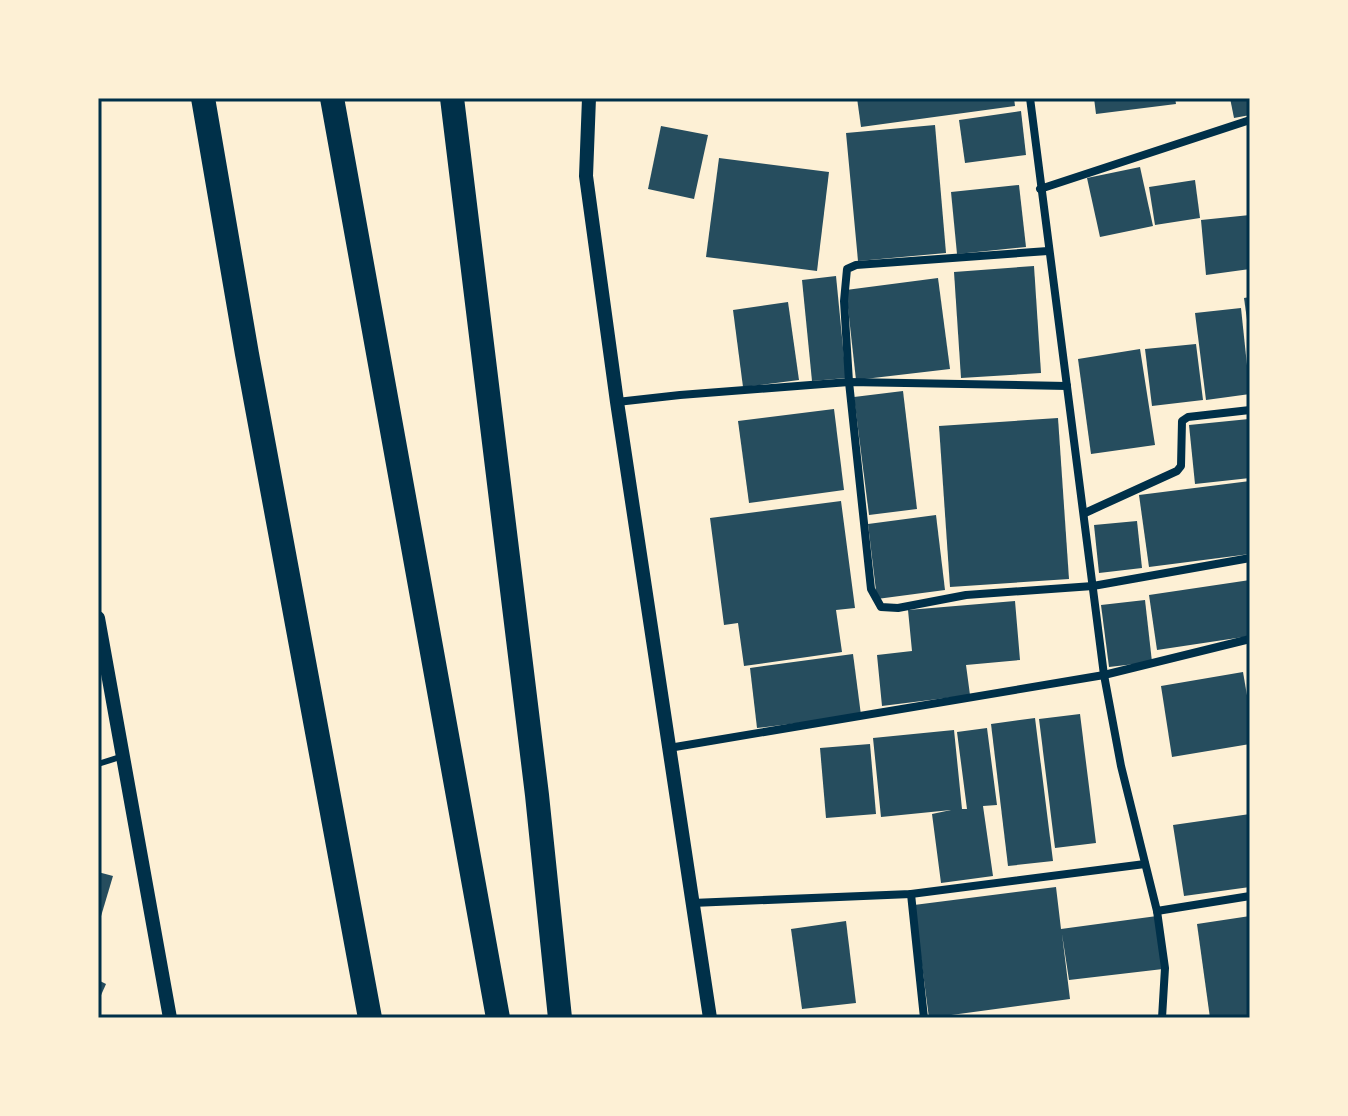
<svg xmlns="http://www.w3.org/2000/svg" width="1348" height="1116" font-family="Merriweather,serif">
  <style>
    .building { fill: #264d5e }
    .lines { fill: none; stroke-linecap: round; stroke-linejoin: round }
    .service { stroke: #003049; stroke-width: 6 }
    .minor { stroke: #003049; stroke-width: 8 }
    .tertiary { stroke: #003049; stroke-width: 14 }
    .motorway { stroke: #003049; stroke-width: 24 }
    .neatline { fill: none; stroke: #003049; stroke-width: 3 }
  </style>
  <rect width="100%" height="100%" fill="#fdf0d5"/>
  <g class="building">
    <polygon points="857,98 1014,98 1015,106 861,127"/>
    <polygon points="1094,98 1175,98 1176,104 1096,114"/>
    <polygon points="1230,98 1250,98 1250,115 1234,118"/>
    <polygon points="1021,111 1026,155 965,163 959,120"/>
    <polygon points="935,125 946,253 858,261 846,133"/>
    <polygon points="661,126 708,135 694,199 648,189"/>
    <polygon points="719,158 829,172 817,271 706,257"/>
    <polygon points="1140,167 1153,226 1100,237 1087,178"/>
    <polygon points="1195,180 1200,218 1155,225 1149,187"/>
    <polygon points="1019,185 1026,247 957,254 951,192"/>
    <polygon points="1250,215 1250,269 1206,275 1201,220"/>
    <polygon points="1034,266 1041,373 961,378 954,272"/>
    <polygon points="836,276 846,378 812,381 802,280"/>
    <polygon points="938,278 950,369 856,380 846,290"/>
    <polygon points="1250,297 1250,327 1248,327 1244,298"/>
    <polygon points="788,302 799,380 743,387 733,310"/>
    <polygon points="1241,308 1250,394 1206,400 1195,313"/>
    <polygon points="1196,344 1203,400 1152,406 1145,349"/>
    <polygon points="1140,349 1155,445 1091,454 1078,359"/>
    <polygon points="903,391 917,509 869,515 854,397"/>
    <polygon points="834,409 844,490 749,503 738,421"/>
    <polygon points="1058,418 1069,579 950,587 939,426"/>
    <polygon points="1249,419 1250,478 1195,484 1189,425"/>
    <polygon points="1250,481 1250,554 1149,567 1139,495"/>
    <polygon points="841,501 855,608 836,610 842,652 744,666 738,623 724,625 710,518"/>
    <polygon points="936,515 945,590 877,599 868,524"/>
    <polygon points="1137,521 1142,568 1099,573 1094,525"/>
    <polygon points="1250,580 1250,636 1157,650 1149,595"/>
    <polygon points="1145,600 1152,662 1109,667 1101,605"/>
    <polygon points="1015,601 1020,660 966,665 970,695 882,706 877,655 912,651 908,610"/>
    <polygon points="853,654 861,715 757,728 750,668"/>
    <polygon points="1243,672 1250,713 1250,744 1172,757 1161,686"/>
    <polygon points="1080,714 1096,843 1055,848 1039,719"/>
    <polygon points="1035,718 1053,861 1008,866 991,724"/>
    <polygon points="987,728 997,805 983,806 993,876 941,883 932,814 951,810 881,817 873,738 954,730 962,809 967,809 957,732"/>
    <polygon points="870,744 876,814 826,818 820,748"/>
    <polygon points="1250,814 1250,887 1184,896 1173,825"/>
    <polygon points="98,872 113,876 99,923 98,923"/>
    <polygon points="1056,887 1061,929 1157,916 1163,969 1069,980 1062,934 1070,999 929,1018 914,905"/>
    <polygon points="1250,916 1250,1018 1210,1018 1197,924"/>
    <polygon points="846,921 856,1003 802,1009 791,929"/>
    <polygon points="98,980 106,984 98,1002"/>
  </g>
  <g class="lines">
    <polyline class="service" points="98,764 120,757"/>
    <g class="minor">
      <polyline points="1030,98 1104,675 1121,766 1157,911 1165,968 1162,1018"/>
      <polyline points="1040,189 1250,120"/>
      <polyline points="1048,251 856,265 847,269 844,301 849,382 871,589 881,607 898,608 966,595 1093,586 1250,558"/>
      <polyline points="617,402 680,395 849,382 1067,386"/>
      <polyline points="1085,513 1177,471 1181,466 1182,421 1188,417 1250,410"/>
      <polyline points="669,748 1104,675 1250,639"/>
      <polyline points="911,894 924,1018"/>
      <polyline points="692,903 911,894 1145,864"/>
      <polyline points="1157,911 1250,896"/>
    </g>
    <g class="tertiary">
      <polyline points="589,98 586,176 617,402 710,1018"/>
      <polyline points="98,618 170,1018"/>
    </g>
    <g class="motorway">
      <polyline points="203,98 247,354 370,1018"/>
      <polyline points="332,98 498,1018"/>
      <polyline points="452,98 537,795 560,1018"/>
    </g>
  </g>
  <rect width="1348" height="1116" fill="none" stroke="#fdf0d5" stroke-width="200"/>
  <rect x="100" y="100" width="1148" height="916" class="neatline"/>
</svg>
